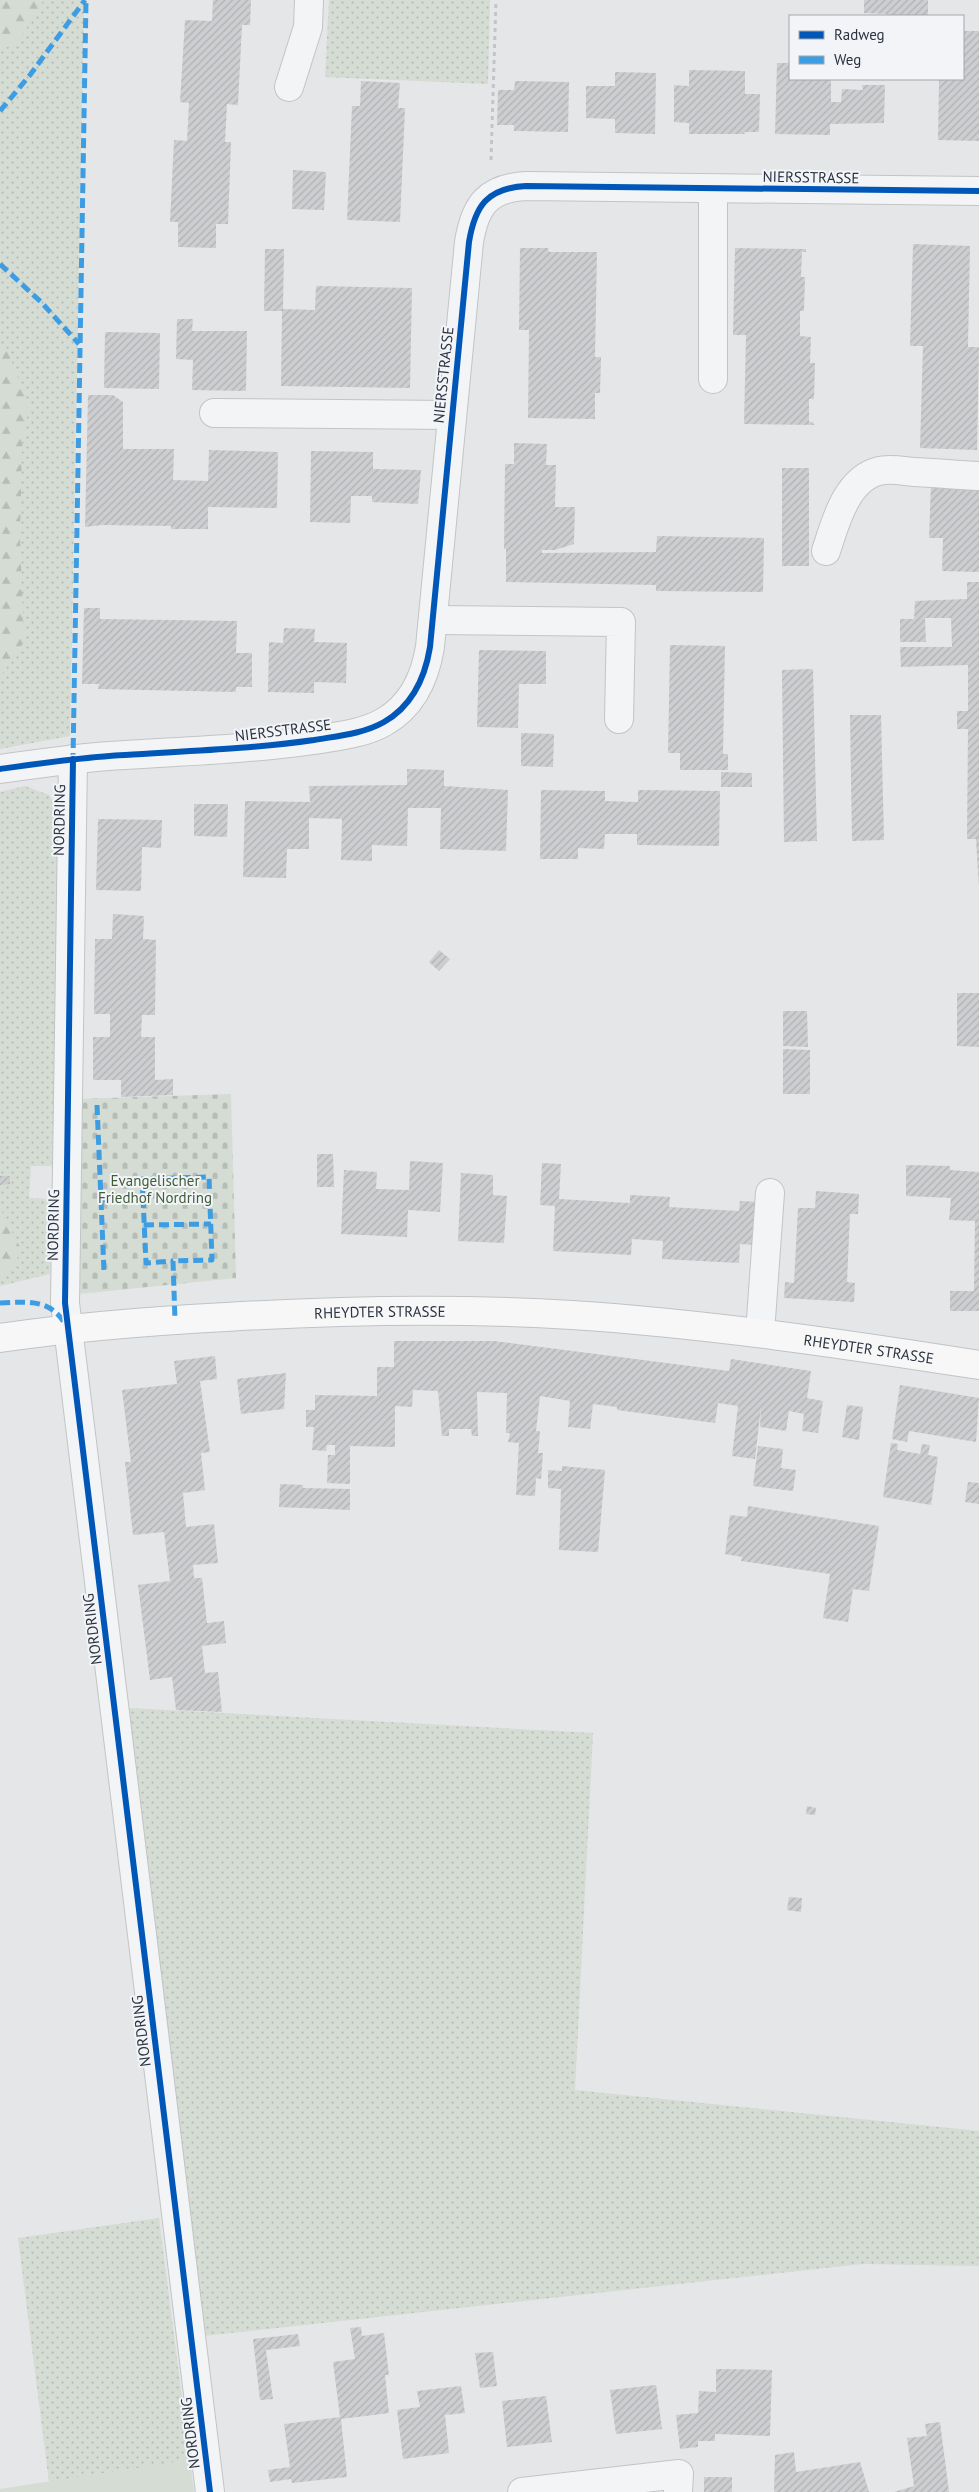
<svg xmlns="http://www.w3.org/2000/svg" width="979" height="2492" font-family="'PT Sans',sans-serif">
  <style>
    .grass { fill: url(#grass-dots) }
    .forest { fill: url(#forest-firs) }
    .cemetery { fill: url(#cemetery-stones) }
    .garden { fill: #d4dcd4 }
    .building { fill: url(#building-hatch) }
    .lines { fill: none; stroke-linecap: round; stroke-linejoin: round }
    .minor-casing { stroke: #c2c4c6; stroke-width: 30 }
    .major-casing { stroke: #c0c3c6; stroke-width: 30 }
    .path { stroke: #c3c4c8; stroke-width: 3; stroke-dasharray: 4 4; stroke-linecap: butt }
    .minor { stroke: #f3f4f5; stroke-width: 28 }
    .major { stroke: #f7f7f7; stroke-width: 28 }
    .quiet { stroke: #3d9de3; stroke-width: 5; stroke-dasharray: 10 5; stroke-linecap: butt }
    .cycleway-casing { stroke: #f2f4f7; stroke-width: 9 }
    .cycleway { stroke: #0057b8; stroke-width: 6 }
    .labels { text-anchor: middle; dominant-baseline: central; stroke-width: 4; stroke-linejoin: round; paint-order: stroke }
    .street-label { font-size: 15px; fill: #2b3341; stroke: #f2f4f7 }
    .park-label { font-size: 15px; fill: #3f5d38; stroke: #f2f4f7 }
  </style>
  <defs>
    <pattern id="grass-dots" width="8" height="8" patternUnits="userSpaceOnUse" patternTransform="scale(1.25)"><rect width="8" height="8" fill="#d4dcd4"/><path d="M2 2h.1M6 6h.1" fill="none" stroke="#b6bdb7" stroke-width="1.8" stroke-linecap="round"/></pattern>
    <pattern id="forest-firs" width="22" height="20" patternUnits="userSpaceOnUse" patternTransform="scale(1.25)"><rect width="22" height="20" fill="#d4dcd4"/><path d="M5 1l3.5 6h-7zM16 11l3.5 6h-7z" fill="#b6bdb7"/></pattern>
    <pattern id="cemetery-stones" width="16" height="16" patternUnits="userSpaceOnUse" patternTransform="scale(1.25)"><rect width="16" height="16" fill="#d4dcd4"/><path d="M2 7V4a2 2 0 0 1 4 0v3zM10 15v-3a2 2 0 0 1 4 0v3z" fill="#b6bdb7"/></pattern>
    <pattern id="building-hatch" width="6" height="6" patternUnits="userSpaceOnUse" patternTransform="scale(1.25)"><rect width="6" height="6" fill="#ccced0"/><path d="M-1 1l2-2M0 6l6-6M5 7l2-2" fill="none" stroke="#afb1b4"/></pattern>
  </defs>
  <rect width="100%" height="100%" fill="#e4e6e8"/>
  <g class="grass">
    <polygon points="0,0 84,0 70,736 0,749"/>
    <polygon points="329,0 490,0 488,84 325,77"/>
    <polygon points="25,786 49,795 59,813 52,1166 31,1166 29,1198 52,1199 50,1274 0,1286 0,792"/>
    <polygon points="129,1708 593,1733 575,2090 979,2131 979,2266 862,2264 203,2336 199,2290"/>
    <polygon points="159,2218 190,2460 49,2482 18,2238"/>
  </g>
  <g class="forest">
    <polygon points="0,0 44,0 17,43 0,50"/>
    <polygon points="0,342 6,347 29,406 22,447 20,537 24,642 0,677"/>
    <polygon points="0,1208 22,1251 0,1283"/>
  </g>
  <polygon class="cemetery" points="231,1094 236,1278 79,1294 76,1099"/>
  <polygon class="garden" points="190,2460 194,2492 0,2492 0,2489"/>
  <g class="building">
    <polygon points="213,0 251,0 250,25 242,25 238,105 227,104 225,142 231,142 228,224 216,224 216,248 178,247 178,222 170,222 174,140 187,141 189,103 180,102 185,20 212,21"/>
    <polygon points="864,0 928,0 928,16 887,16 887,14 864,13"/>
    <polygon points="963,31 979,31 979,141 938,140 939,79 963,79"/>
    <polygon points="777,63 790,63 790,79 831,79 831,102 841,102 842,89 863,90 862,85 885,85 884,123 830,124 830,135 775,134"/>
    <polygon points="689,70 745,71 745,94 760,94 759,132 744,132 745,134 689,134 689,123 674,122 674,85 689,86"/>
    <polygon points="615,72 656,73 655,134 615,133 615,119 586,118 586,86 615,86"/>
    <polygon points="361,81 400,83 398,108 405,108 400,222 347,220 352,106 360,106"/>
    <polygon points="515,81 569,82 568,132 517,131 514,131 514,125 497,125 498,90 514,90"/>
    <polygon points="293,170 326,172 324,210 292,209"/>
    <polygon points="913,244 970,246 968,347 979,347 977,450 920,448 923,346 910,346"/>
    <polygon points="520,248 548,248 549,252 597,252 595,357 601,357 600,393 595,393 595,419 528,418 529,330 519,330"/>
    <polygon points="735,248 806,249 806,252 802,252 801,277 805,277 804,311 800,311 800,336 811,337 810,363 815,363 814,399 809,399 809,422 813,422 814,425 744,424 746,335 733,335"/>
    <polygon points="265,249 284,249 283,309 315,310 316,286 412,288 410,388 281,386 282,311 264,311"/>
    <polygon points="177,319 193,319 192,331 247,331 246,391 192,390 193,360 176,359"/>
    <polygon points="105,332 160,333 159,389 104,388"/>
    <polygon points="88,395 113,395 123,402 123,449 174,449 173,480 208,481 209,450 278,452 277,508 208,507 208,529 171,529 171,526 102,525 85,527"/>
    <polygon points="514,443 547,444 546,465 556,465 555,507 575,507 574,544 555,550 542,550 542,553 656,552 657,536 764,538 763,592 656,591 656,585 506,582 506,549 504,549 505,464 514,464"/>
    <polygon points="311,451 373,452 373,469 421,470 418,504 372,502 372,496 351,496 350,523 310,522"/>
    <rect x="782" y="468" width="27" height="98"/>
    <polygon points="931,484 979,485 979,572 942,571 943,538 929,538"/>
    <polygon points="967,582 979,582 979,888 976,839 967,839 968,729 957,729 957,711 968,711 968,665 901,667 900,647 952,647 951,618 925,618 926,642 900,642 900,619 914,619 915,601 967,599"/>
    <polygon points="84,608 100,608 100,619 237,621 236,653 252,653 252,687 236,687 236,692 98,689 99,684 82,684"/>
    <polygon points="284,628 315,629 314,642 347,643 346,683 314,682 314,693 268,692 269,642 283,643"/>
    <polygon points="670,645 725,646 723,754 728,754 728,770 680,770 680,753 668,753"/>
    <polygon points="479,650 546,651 546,684 519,684 518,728 477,727"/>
    <polygon points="813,669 817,841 784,842 782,670"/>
    <polygon points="850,715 881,715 884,840 852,841"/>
    <polygon points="521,733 554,734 553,767 521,766"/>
    <polygon points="407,769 444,770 444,786 508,790 506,851 440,849 441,808 408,808 407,846 372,845 372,861 341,860 342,819 309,818 309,849 287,849 286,878 243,877 245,801 310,802 309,786 407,785"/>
    <polygon points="721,772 752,773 752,787 721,787"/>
    <polygon points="541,790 605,791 605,801 638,802 638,790 720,791 719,846 637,845 637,834 605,834 604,849 578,848 578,859 540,859"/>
    <polygon points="194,804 228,804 227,837 194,836"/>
    <polygon points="98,819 162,820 161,848 142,847 141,891 96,890"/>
    <polygon points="113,914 144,916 143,939 156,940 155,1015 142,1015 141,1037 155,1037 155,1080 173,1079 173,1095 121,1097 121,1080 93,1080 93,1037 110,1037 110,1014 94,1014 95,939 112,939"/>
    <polygon points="439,950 450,959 439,971 429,962"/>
    <polygon points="957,993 979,993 979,1047 957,1046"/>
    <polygon points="783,1011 807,1011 808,1047 783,1046"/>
    <polygon points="783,1049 810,1050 810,1094 783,1094"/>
    <polygon points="317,1154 333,1154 334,1187 317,1187"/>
    <polygon points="410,1161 443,1163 440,1212 408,1210 407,1237 341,1234 344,1170 377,1172 376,1189 409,1190"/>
    <polygon points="542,1163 561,1164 559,1199 630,1203 630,1195 670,1197 669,1207 739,1211 740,1201 759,1202 756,1245 740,1244 739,1263 662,1259 663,1241 647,1240 632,1239 631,1255 553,1251 555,1206 540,1205"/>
    <polygon points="906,1165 950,1166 950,1170 979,1172 979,1311 950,1311 950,1291 974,1291 975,1221 949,1220 951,1198 906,1196"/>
    <polygon points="461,1173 493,1175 493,1195 507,1196 504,1243 458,1241"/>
    <polygon points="0,1176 10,1176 10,1184 0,1185"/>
    <polygon points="816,1191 859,1194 858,1214 850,1214 847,1282 855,1283 854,1302 784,1298 785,1282 794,1283 798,1208 815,1208"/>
    <polygon points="394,1341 494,1341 729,1371 731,1359 811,1371 807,1398 823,1401 818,1433 802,1431 804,1414 789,1411 786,1431 760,1427 761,1407 755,1459 732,1456 738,1406 718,1403 715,1423 617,1410 617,1407 593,1404 590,1429 568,1427 570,1401 540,1396 536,1431 540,1431 538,1453 543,1453 541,1479 536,1478 535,1496 516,1495 519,1443 508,1442 510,1433 506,1433 507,1393 477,1392 478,1436 472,1436 471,1429 449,1429 449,1436 442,1436 438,1391 413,1390 412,1407 395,1406 395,1447 350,1446 350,1484 327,1483 328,1455 335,1455 335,1445 327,1445 326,1451 312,1450 314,1427 306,1427 306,1410 315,1410 315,1395 377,1396 377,1367 394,1367"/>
    <polygon points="215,1356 217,1379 200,1381 210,1452 201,1453 205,1490 183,1493 186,1527 214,1524 218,1563 193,1565 194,1578 202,1578 207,1623 224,1621 226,1643 202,1646 205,1673 218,1672 222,1712 176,1710 172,1677 150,1680 138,1585 170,1581 164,1532 133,1535 125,1462 131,1462 122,1390 177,1384 174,1361"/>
    <polygon points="286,1373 284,1409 241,1414 237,1379"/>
    <polygon points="900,1385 979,1398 976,1442 909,1431 907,1442 892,1439"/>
    <polygon points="847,1405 863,1407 859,1440 842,1437"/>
    <polygon points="891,1443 898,1444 897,1450 920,1454 922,1444 930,1445 928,1455 938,1457 931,1505 883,1497"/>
    <polygon points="758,1446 783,1449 781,1468 796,1470 793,1491 753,1486"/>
    <polygon points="562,1466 605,1470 598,1552 559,1550 561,1489 548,1488 548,1470 562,1471"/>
    <polygon points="968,1482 979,1483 979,1504 965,1502"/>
    <polygon points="280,1484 303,1485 303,1488 350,1489 350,1510 279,1507"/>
    <polygon points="748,1506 879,1526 869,1591 853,1589 848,1622 823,1618 830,1574 741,1561 742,1557 725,1554 730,1515 747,1517"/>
    <polygon points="807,1806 816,1808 815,1815 806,1814"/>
    <polygon points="789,1897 802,1898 801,1912 787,1910"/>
    <polygon points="361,2327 362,2336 384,2333 389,2375 385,2375 389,2413 341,2419 347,2477 292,2483 291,2479 270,2482 268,2470 290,2467 284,2424 340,2417 333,2362 355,2359 350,2328"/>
    <polygon points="298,2334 300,2346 266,2350 273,2399 260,2400 253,2339"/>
    <polygon points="493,2352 497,2386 480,2388 475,2353"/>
    <polygon points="716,2369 772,2370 770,2436 715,2434 715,2441 698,2441 698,2447 680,2449 676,2415 698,2413 699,2391 716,2392"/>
    <polygon points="656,2385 662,2429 616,2434 610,2390"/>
    <polygon points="461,2386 465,2413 445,2415 449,2453 403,2459 397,2410 420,2407 417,2391"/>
    <polygon points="546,2396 552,2442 507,2447 502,2401"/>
    <polygon points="940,2422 949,2492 894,2492 914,2486 907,2438 927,2436 925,2424"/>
    <polygon points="794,2452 796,2472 860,2462 869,2492 774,2492 775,2455"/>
    <rect x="704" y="2477" width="28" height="15"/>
  </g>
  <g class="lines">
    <g class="minor-casing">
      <g id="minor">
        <polyline points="289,87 308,27 309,0"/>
        <polyline points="713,379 713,189"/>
        <polyline points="214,413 451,415"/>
        <path d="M826 551C835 524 846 479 879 471 890 468 903 471 914 472 936 473 957 475 979 476"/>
        <polyline points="433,620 621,622 619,719"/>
        <polyline points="73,759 65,1303 210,2492"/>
        <path d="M0 769C42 763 83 757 125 755 188 751 251 749 314 740 337 736 363 734 384 722 412 706 425 678 430 647L469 242C475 206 487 188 526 186L979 191"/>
        <polyline points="760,1333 770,1193"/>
        <polyline points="522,2492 679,2474 678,2492"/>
      </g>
    </g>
    <g class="major-casing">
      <g id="major">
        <path id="s1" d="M0 1338C75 1327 150 1321 226 1317 341 1310 457 1308 572 1315 709 1324 844 1344 979 1365"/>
      </g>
    </g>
    <polyline class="path" points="491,160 496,0"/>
    <use href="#minor" class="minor"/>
    <use href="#major" class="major"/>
    <g class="quiet">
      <polyline points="0,111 30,75 85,0"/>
      <polyline points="0,264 42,303 79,344"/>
      <polyline points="69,759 73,759 86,0"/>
      <polyline points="97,1105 101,1200 143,1198 142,1179 209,1177 212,1260 173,1261 175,1320"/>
      <polyline points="143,1198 146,1263 173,1261"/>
      <polyline points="101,1200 104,1272"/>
      <polyline points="144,1225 211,1224"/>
      <path d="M0 1303C26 1302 50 1298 65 1324"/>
    </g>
    <g class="cycleway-casing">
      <g id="cycleway">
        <polyline points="73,759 65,1303 210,2492"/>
        <path d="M0 769C42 763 83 757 125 755 188 751 251 749 314 740 337 736 363 734 384 722 412 706 425 678 430 647L469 242C475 206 487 188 526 186L979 191"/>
      </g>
    </g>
    <use href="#cycleway" class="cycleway"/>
  </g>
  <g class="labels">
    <g class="street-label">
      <text transform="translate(811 177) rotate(1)">NIERSSTRASSE</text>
      <text transform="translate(443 375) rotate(-84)">NIERSSTRASSE</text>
      <text transform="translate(283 730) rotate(-7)">NIERSSTRASSE</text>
      <text transform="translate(59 820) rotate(-89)">NORDRING</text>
      <text transform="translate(53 1225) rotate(-89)">NORDRING</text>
      <text stroke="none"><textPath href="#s1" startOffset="381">RHEYDTER STRASSE</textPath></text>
      <text stroke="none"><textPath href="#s1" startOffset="872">RHEYDTER STRASSE</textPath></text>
      <text transform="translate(92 1629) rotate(-97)">NORDRING</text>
      <text transform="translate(141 2031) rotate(-97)">NORDRING</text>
      <text transform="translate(190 2433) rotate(-97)">NORDRING</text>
    </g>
    <g class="park-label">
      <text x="155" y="1180">Evangelischer<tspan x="155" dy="17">Friedhof Nordring</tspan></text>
    </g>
  </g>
  <rect x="789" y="15" width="175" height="65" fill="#f2f4f7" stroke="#a2a7ae"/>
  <rect x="799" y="31" width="25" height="8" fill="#0057b8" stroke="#a2a7ae"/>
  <text x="834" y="40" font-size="15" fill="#2b3341">Radweg</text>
  <rect x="799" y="56" width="25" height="8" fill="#3d9de3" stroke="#a2a7ae"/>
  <text x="834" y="65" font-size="15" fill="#2b3341">Weg</text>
</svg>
